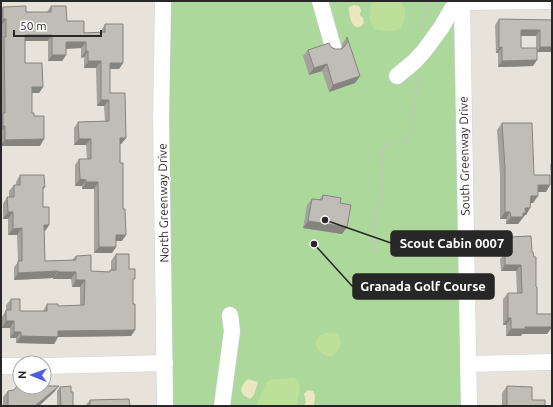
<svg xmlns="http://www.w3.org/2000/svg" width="553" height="407" font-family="Ubuntu,sans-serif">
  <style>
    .green { fill: #acd89c }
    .sand { fill: #eae6c0 }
    .pitch { fill: #bcdf99 }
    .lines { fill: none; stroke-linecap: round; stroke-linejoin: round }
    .minor-casing { stroke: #cfd1de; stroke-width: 17 }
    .path { stroke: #c3c3c3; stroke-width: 2; stroke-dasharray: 3 2; stroke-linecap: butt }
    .minor { stroke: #fff; stroke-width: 16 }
    .wall { fill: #a5a29d; fill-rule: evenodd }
    .shaded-wall { fill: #86847f }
    .building { fill: #c0bcb6; stroke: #86847f }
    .labels { text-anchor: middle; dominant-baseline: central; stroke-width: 3.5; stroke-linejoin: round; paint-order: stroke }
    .street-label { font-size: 12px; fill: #272727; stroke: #fff }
    .leader { fill: none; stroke: #272727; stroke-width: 1.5 }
    .callout-dot { fill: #272727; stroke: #fff; stroke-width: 1.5 }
    .callout { fill: #272727; stroke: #272727; stroke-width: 1.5 }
    .callout-label { font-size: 13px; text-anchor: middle; font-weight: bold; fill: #fff }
  </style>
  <rect width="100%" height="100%" fill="#e8e3da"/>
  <polygon class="green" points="167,1 457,1 464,406 170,406"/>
  <g class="sand">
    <path d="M354 5 359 6 361 10 360 15 363 18 364 23C354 36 348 16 349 7Z"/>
    <polygon points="248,379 258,382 254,395 250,399 243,395 241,390 243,384"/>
    <polygon points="308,390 313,391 315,395 314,406 304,406 306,402 304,394"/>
  </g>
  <g class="pitch">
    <path d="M372 1C378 1 393 0 398 1 409 6 406 21 400 29 392 32 382 31 374 29 368 20 368 11 372 1Z"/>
    <path d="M330 332 337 333C344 342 340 352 330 357 313 353 310 335 330 332Z"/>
    <polygon points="290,378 294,378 298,381 300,388 296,406 256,406 266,383 270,380"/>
  </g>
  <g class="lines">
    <g class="minor-casing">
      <g id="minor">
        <polyline points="163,1 161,118 165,406"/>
        <polyline points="320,1 333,47"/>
        <polyline points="462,1 469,406"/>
        <polyline points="397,76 415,61 424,51 441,28 452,9 462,2 552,1"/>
        <polyline points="468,364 552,362"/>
        <polyline points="1,366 20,366"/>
        <polyline points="44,366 165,363"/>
        <polyline points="222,406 232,331 230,315"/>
      </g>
    </g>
    <g class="path">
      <polyline points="422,31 427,1"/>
      <path d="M376 252C375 242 373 231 374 221 376 209 382 199 383 187 384 173 379 157 385 144L408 143 419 76"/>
    </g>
    <use href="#minor" class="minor"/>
  </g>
  <g class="wall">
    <polygon points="51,6 67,21 84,33 101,32 101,31 105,24 123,63 119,69 110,69 110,93 126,138 121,144 120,144 122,241 116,241 116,247 112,253 94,253 94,189 82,189 82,186 75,186 75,165 79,159 87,159 86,145 74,145 74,128 78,122 105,121 104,106 97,106 96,68 84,68 84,57 81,58 81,48 66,49 66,55 62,61 48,61 48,41 25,41 25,63 43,87 39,93 32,93 32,113 34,116 40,146 1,146 1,41 2,40 1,9 3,7 26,12 47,12"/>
    <path d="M499 19 552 20V68L551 52H537L533 66 498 67V53H496L495 25ZM521 36H536V48H521Z"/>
    <polygon points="347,37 360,76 355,83 329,92 322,71 309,75 303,56 308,50 331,47 335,49 341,49 342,48 342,44"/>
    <polygon points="502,123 534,175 550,185 546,192 538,192 533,203 531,203 530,208 526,215 525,215 518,224 506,224 506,219 500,219 500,175 497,130"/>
    <polygon points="552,162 552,177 551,177 550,165"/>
    <polygon points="20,175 45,187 43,190 43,207 49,225 45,231 44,231 45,261 72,260 76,256 91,271 109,272 110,270 111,270 111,261 116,254 129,269 133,282 133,304 135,330 131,336 58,337 54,344 16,343 16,338 10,338 10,328 2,328 2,317 6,310 6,305 11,299 20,311 43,311 47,304 58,306 80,305 80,287 72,287 71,279 53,279 53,278 14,280 14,267 18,262 17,235 8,235 8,219 3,219 3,204 7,197 9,197 9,191 14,185 16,185 16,182"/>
    <polygon points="323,195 340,203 347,227 342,234 303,228 307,205 312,199 319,200"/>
    <polygon points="509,237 532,252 537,314 552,327 547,334 522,334 521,336 506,336 506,325 503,325 503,299 508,293 517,293 516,271 501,271 500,259 502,257 502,255 504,252 504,244"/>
    <polygon points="59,386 54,392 39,406 3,406 3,397 8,391"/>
    <polygon points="507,386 532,400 545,406 502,406 502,393"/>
    <polygon points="60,387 71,392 73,406 57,406 57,391"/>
    <polygon points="90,400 130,406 85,406"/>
  </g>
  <g class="shaded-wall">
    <polygon points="3,19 6,19 1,26 1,22"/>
    <polygon points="521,30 540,30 536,36 517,36"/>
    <polygon points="25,35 52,35 48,41 20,41"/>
    <polygon points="66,42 86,42 81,48 61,49"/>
    <polygon points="502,47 498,53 496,53 499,48"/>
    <polygon points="540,47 552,47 552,52 537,52"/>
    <polygon points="86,51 88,51 84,57 81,58"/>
    <polygon points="52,55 66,55 62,61 48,61"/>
    <polygon points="537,60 533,66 498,67 502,61"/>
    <polygon points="88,61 101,61 96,68 84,68"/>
    <polygon points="110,63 123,63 119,69 105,69"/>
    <polygon points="327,64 322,71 309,75 314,68"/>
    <polygon points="360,76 355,83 329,92 333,85"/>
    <polygon points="32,87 43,87 39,93 28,93"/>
    <polygon points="101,100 109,100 104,106 97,106"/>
    <polygon points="3,126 5,126 1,131 1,129"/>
    <polygon points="120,138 126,138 121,144 115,144"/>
    <polygon points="44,139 40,146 1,146 1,145 5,140"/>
    <polygon points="79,139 91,139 86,145 74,145"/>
    <polygon points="80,179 86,180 82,186 75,186"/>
    <polygon points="86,182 98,182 94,189 82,189"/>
    <polygon points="538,185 550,185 546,192 533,192"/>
    <polygon points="531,196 538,196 533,203 526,203"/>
    <polygon points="525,208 530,208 526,215 525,215 518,224 506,224 511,217"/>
    <polygon points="8,212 13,212 8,219 3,219"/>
    <polygon points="505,212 510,212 506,219 500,219"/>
    <polygon points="308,221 347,227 342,234 303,228"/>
    <polygon points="44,225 49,225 45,231 39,231"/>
    <polygon points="22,228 17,235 8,235 13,229"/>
    <polygon points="116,235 126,235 122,241 112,241"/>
    <polygon points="99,247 116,247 112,253 94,253"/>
    <polygon points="505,265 521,265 516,271 501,271"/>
    <polygon points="58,271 53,278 14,280 18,273"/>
    <polygon points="58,272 76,272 71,279 53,279"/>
    <polygon points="76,280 85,280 80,287 72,287"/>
    <polygon points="508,318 511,318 506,325 503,325"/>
    <polygon points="6,321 14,321 10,328 2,328"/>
    <polygon points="525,327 552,327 547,334 522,334 521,336 506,336 511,329"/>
    <polygon points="135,330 131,336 58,337 54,344 16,343 21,336 58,331"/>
    <polygon points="14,332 21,332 16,338 10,338"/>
    <polygon points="59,386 54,392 39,406 36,406"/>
  </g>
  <g class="building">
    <polygon points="26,6 26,12 51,12 51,6 66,6 67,21 84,21 84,33 105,32 105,24 123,24 123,63 110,63 110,93 125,93 126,138 120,138 120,163 123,163 123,209 125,209 126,235 116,235 116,247 99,247 98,182 86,182 86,180 80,179 79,159 91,159 91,139 79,139 78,122 109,121 109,100 101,100 101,61 88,61 88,51 86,51 86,42 66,42 66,55 52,55 52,35 25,35 25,63 42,63 43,87 32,87 32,113 34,113 34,116 44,116 44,139 5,140 5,126 3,126 3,113 5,113 4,37 6,37 6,19 3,19 3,7"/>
    <polygon points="499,19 552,20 552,47 540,47 540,30 521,30 521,48 537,48 537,60 502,61 502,47 499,48"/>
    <polygon points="347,37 360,76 333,85 327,64 314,68 308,50 329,43 331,47 335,49 341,49 344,47 347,43"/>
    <polygon points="502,123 532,123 534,175 550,175 550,185 538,185 538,196 531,196 530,208 525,208 526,213 523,213 523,217 511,217 510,212 505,212 505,168"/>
    <polygon points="20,175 44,175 45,187 43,187 43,207 49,207 49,225 44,225 45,261 76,260 76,256 91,255 91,271 110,272 110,270 116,270 116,254 129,254 129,269 135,269 135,279 133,279 133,304 135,304 135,330 58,331 58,337 21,336 21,332 14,332 14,321 6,321 6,310 11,310 11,299 20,299 20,311 47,311 47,304 58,304 58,306 84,305 85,280 76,280 76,272 58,272 58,271 18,273 18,261 22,261 22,228 13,229 13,212 8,212 7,197 14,197 14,185 20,185"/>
    <polygon points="323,195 341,198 340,203 351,205 347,227 308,221 312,199 322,200"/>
    <polygon points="531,236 532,252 533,252 534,257 536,257 536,287 537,287 537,314 552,314 552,327 525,327 525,329 511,329 511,318 508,318 508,293 522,293 521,265 505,265 505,253 506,253 506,248 509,248 509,237"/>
    <polygon points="17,386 20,386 20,387 44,387 44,386 59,386 36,405 36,406 8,406 8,391 14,390"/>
    <polygon points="71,386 71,392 73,392 73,406 61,406 60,387"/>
    <polygon points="507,386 532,387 532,400 545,400 545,406 507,406"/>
    <polygon points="129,399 130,406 90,406 90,400"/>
  </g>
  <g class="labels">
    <g class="street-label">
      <text transform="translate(464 156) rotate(-91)">South Greenway Drive</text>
      <text transform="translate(163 203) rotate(-91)">North Greenway Drive</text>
    </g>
  </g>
  <path class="leader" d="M325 220L391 243M314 244L353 287"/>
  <g class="callout-dot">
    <circle cx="325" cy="220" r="4"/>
    <circle cx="314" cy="244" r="4"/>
  </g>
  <g class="callout">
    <rect x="391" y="231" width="121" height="25" rx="4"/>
    <rect x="353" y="274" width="141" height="25" rx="4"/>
  </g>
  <g class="callout-label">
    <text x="452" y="248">Scout Cabin 0007</text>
    <text x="423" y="291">Granada Golf Course</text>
  </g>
  <rect width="553" height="407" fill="none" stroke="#272727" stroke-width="4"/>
  <g transform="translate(32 375) rotate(271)"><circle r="19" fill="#ffffff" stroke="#a9a9a9"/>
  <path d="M0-3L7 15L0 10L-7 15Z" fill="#4c5de3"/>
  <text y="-6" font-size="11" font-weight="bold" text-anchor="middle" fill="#272727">N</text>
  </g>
  <path d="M14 30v6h87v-6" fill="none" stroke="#272727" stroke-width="2"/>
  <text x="20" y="30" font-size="12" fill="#272727" stroke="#ffffff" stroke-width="3" paint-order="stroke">50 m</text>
</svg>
